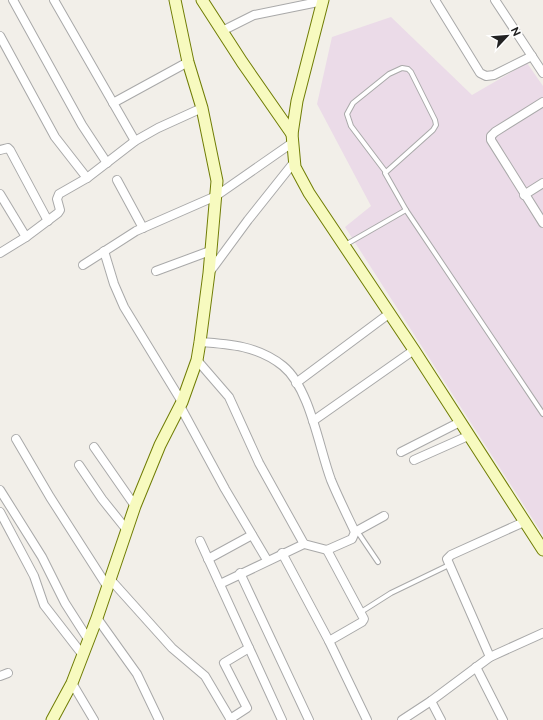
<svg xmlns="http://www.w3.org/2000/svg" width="543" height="720" font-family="Raleway,sans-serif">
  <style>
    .industrial { fill: #ebdbe8 }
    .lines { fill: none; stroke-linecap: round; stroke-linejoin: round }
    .lane-casing { stroke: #a9a9a9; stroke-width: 6 }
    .street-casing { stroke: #a9a9a9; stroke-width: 10 }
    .secondary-casing { stroke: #707d05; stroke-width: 13 }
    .lane { stroke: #fff; stroke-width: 4 }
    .street { stroke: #fff; stroke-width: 8 }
    .secondary { stroke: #f7fabf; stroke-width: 11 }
  </style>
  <rect width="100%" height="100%" fill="#f2efe9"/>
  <polygon class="industrial" points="391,17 472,95 527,63 543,86 543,535 345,227 371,206 317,104 332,37"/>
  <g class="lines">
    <g class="lane-casing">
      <g id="lane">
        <polyline points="385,171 351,126 347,114 353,103 389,74 402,68 408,69 411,72 435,120 436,125 433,130 385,173 406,210 543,414"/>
        <polyline points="345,245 406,210"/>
        <polyline points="357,531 378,562"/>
        <polyline points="361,612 391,593 449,565"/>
      </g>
    </g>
    <g class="street-casing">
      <g id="street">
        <polyline points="13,0 82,125 107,163"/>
        <polyline points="54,0 135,141"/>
        <polyline points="435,0 480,73 486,76 494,75 532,56"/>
        <polyline points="495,0 543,73"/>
        <polyline points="222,31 254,15 323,1"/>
        <polyline points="0,36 55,137 87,178"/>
        <polyline points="543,102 495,132 491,136 491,140 543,223"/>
        <polyline points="113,103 188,62"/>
        <polyline points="0,150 8,148 10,150 48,221"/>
        <polyline points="117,180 143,228"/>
        <polyline points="0,194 26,237"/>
        <polyline points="524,195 543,183"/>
        <polyline points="104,251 114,284 124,307 182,402"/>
        <polyline points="0,253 26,237 58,213 60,210 57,199 59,194 87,178 135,141 158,128 202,108"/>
        <polyline points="83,265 136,231 216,196 292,143"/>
        <polyline points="156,271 210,251"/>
        <polyline points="209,273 248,220 295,161"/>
        <path d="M197 360 229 397 259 463 304 544 327 550 352 539 355 532C347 515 338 497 331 480 319 448 310 388 283 366 258 346 230 344 200 342"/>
        <polyline points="296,383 390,313"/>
        <polyline points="180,406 225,489 267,560"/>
        <polyline points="313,421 414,350"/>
        <polyline points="16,439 50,497 107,586"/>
        <polyline points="94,447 135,506"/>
        <polyline points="401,452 460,422"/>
        <polyline points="414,460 468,436"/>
        <polyline points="79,465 102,499 126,529"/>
        <polyline points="0,490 42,557 65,603 88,639"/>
        <polyline points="0,512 34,576 44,605 82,654"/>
        <polyline points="355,532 384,516"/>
        <polyline points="200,541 282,720"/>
        <polyline points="327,550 364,619 362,622 329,641"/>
        <polyline points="282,553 329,641 367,720"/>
        <polyline points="208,559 252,535"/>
        <polyline points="240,573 309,720"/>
        <polyline points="110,579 172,648 205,676 231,720"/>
        <polyline points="220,584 304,544"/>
        <polyline points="97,618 137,674 159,720"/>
        <polyline points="490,657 447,559 451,555 524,522"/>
        <polyline points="476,667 503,720"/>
        <polyline points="0,676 8,673"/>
        <polyline points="72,683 94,720"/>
        <polyline points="431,701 441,720"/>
        <polyline points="230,719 247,708 224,663 249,648"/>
        <polyline points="402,720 431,701 490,657 543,633"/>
      </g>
    </g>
    <g class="secondary-casing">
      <g id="secondary">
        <polyline points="202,0 242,62 292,134"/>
        <polyline points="323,0 297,101 292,134 295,167 309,193 414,350 543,550"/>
        <polyline points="52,720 72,683 97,618 135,506 160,445 182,402 197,360 200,342 209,273 217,181 202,108 188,62 175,0"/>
      </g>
    </g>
    <use href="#lane" class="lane"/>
    <use href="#street" class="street"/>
    <use href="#secondary" class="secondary"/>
  </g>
  <g transform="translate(507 36) rotate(64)" stroke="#ffffff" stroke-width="3" paint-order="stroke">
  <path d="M0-3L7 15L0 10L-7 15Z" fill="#222222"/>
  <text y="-6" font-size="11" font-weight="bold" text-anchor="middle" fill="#222222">N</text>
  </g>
</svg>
